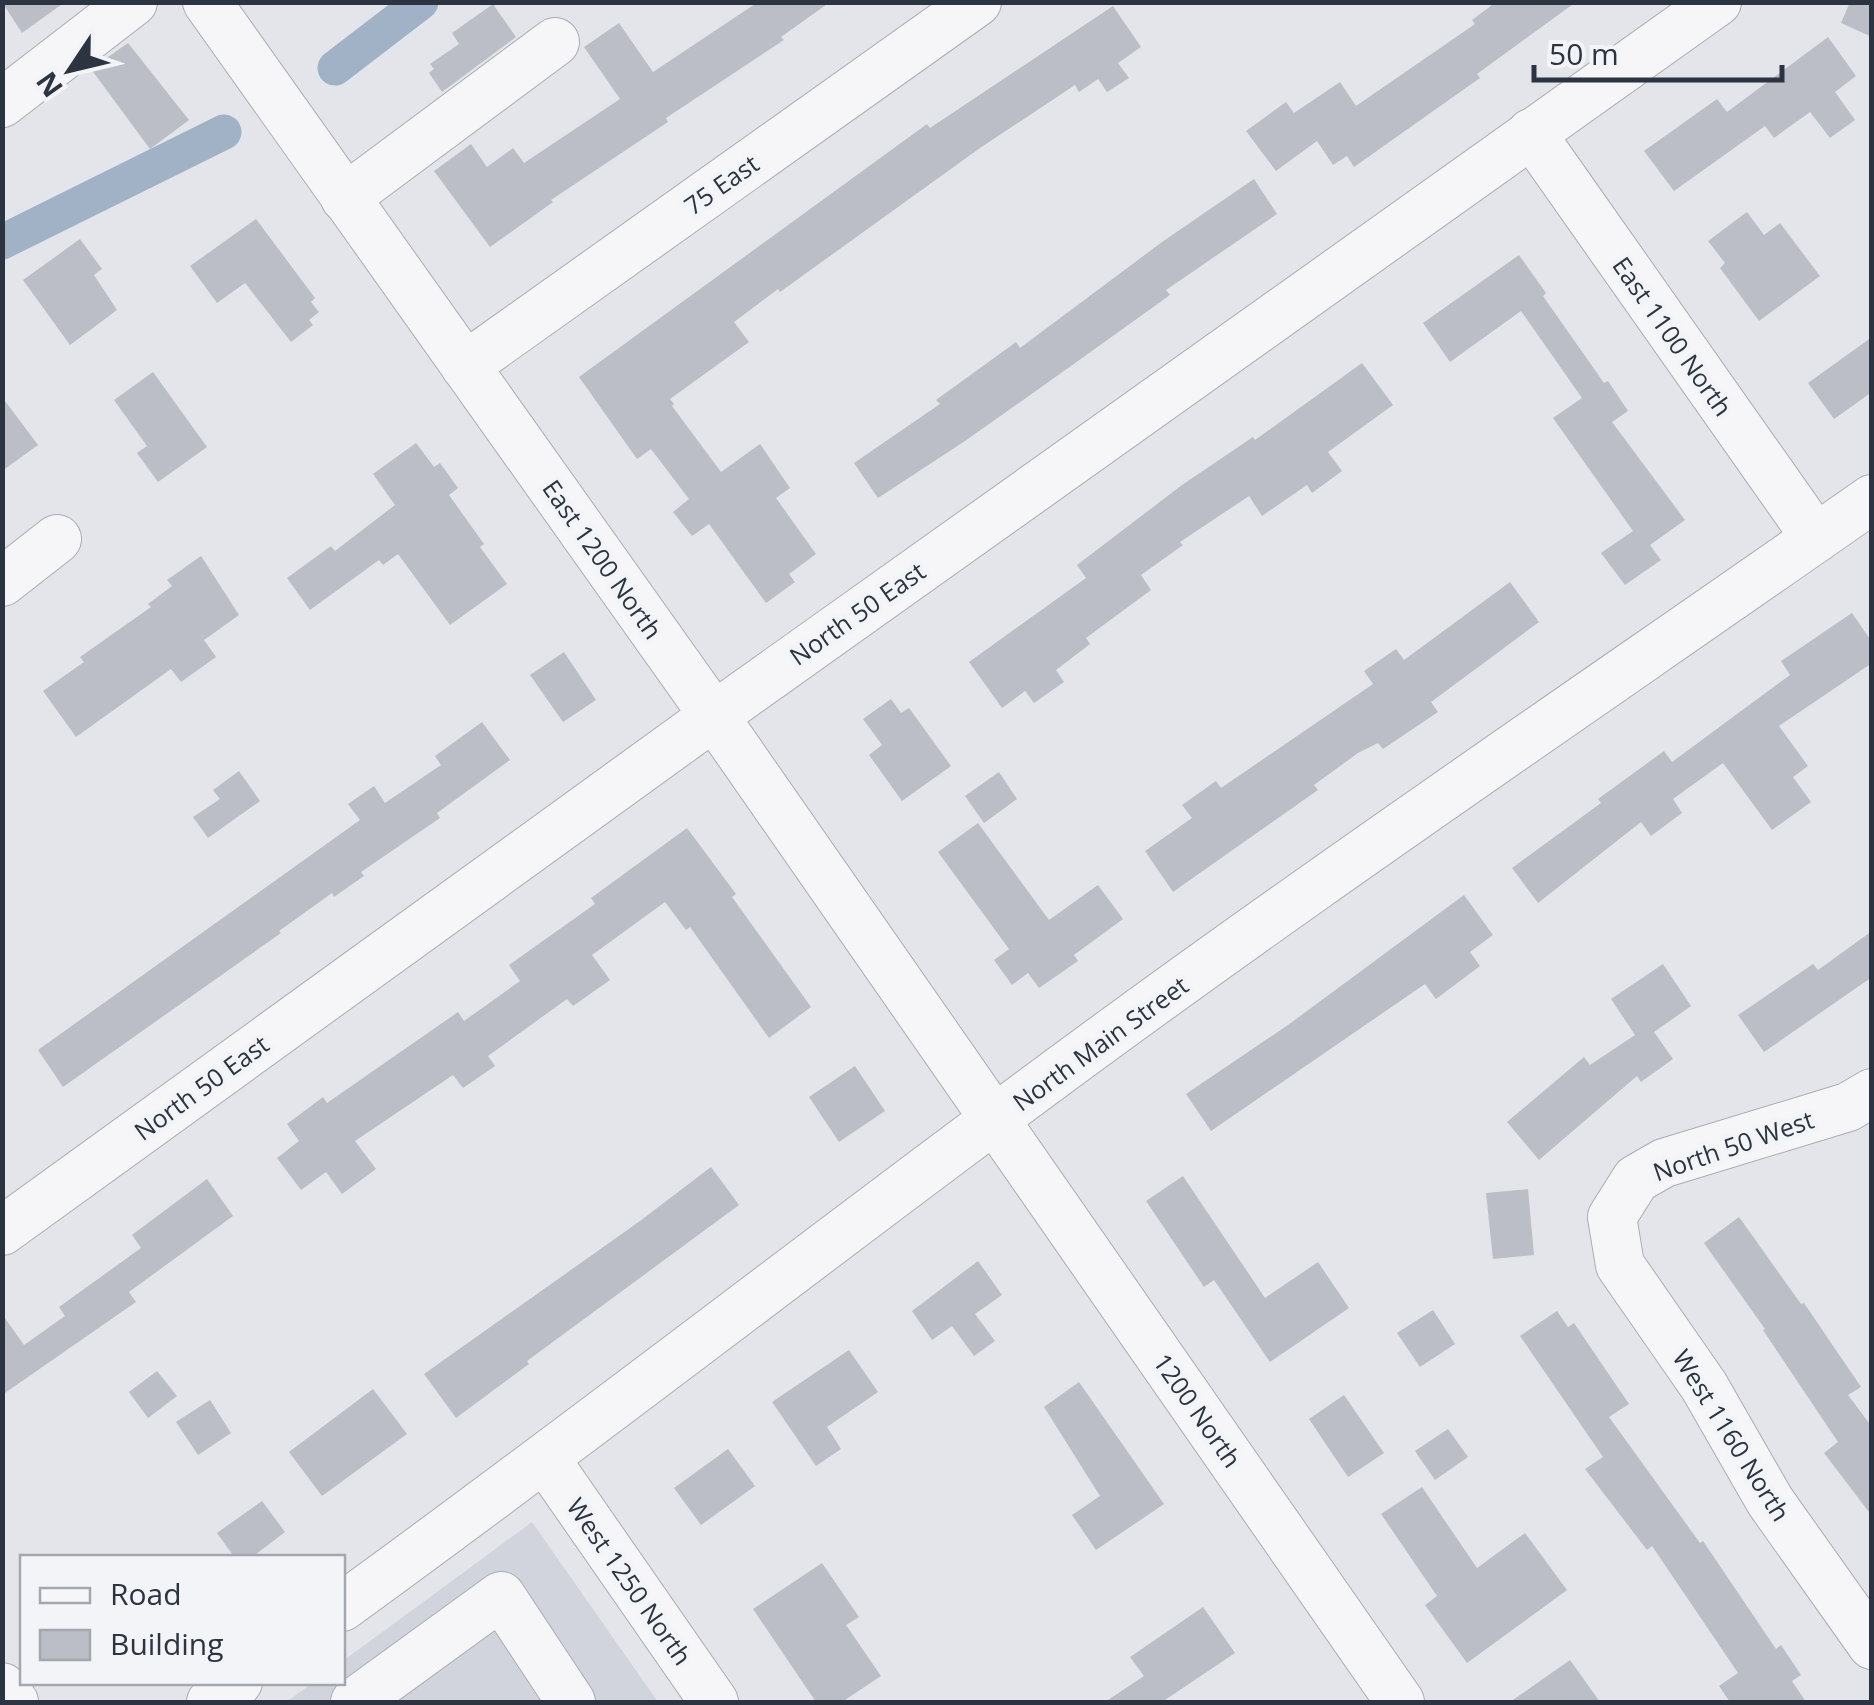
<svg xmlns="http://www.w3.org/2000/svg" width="1874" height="1705" font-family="'Open Sans',sans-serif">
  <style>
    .built { fill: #d1d4dc }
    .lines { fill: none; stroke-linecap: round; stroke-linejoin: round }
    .canal { stroke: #a1b2c7; stroke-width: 35 }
    .building { fill: #bbbec6 }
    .minor-casing { stroke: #a8acb4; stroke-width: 50 }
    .minor { stroke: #f6f6f9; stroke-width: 48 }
    .labels { text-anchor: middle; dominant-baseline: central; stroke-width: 9; stroke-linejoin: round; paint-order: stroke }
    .street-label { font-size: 25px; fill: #2c3341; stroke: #f3f4f7 }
  </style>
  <rect width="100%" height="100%" fill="#e3e5ea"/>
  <polygon class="built" points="532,1522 658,1702 286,1702 313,1683 342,1682 343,1661"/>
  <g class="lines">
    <g class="canal">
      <polyline points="335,68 421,2"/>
      <polyline points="2,242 224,132"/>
    </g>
  </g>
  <g class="building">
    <polygon points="2,2 65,2 22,33"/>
    <polygon points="758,2 830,2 781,37 784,40 666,118 668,122 551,200 553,202 490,247 434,171 471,144 487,167 513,148 524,163 620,99 584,47 619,23 653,72"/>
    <polygon points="1496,2 1576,2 1477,74 1480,78 1354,167 1347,156 1333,165 1317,141 1276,171 1246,131 1286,102 1294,113 1340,82 1356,106 1475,24 1472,20"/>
    <polygon points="1850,2 1872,2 1872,37 1841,23"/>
    <polygon points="493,4 516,37 442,92 429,73 434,69 430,64 459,44 452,33"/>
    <polygon points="1113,6 1141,47 1118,63 1129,78 1107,92 1098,79 1079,92 1075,85 980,148 780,292 778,289 734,322 749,342 670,399 674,404 672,406 721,472 760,444 790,488 776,498 816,554 789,574 795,582 766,603 709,524 692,536 673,512 689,499 651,449 637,459 579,377 927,124 930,128"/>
    <polygon points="1828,37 1856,76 1835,92 1855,120 1830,138 1810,112 1774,138 1765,126 1674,191 1644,151 1717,99 1727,112"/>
    <polygon points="128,43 189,120 150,149 91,69"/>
    <polygon points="1254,179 1277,214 1166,290 1170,295 1085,356 965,441 878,498 854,463 940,404 936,400 1016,342 1020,348 1162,242"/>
    <polygon points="1747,212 1764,235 1780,223 1820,276 1759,321 1720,268 1725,263 1708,241"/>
    <polygon points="256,219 315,298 311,302 319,312 309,320 313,325 291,342 245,283 217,303 190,266"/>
    <polygon points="80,239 102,269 94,275 117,310 70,345 23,280"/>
    <polygon points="1519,255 1546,293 1543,296 1604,383 1608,381 1628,411 1612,422 1685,520 1650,545 1661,560 1625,585 1601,553 1633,531 1553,418 1582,398 1521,311 1450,362 1423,323"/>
    <polygon points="1872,337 1872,392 1834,419 1808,383"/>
    <polygon points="1362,363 1393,405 1328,452 1342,471 1312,493 1307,485 1262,516 1249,496 1180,542 1183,545 1141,575 1151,590 1086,638 1090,644 1056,670 1064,682 1034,703 1025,691 1002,708 969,662 1086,578 1077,565 1182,485 1253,437 1255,440"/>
    <polygon points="153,372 207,447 158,482 137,453 147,446 114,400"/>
    <polygon points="2,397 38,445 2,471"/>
    <polygon points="416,443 434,467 440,463 458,488 449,495 484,544 480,547 507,584 450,625 398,554 383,565 379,560 310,610 287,578 331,546 335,551 395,505 373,474"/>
    <polygon points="201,556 239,615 204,640 216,657 181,682 171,669 76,737 43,691 84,662 80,657 151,607 148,604 172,586 167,580"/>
    <polygon points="1510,582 1539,622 1431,702 1438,712 1383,749 1378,743 1358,753 1314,785 1318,790 1173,892 1145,851 1192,818 1182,805 1216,781 1221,788 1373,684 1364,671 1396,649 1404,660"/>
    <polygon points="1852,613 1872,642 1872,663 1779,726 1808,766 1793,777 1811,802 1772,830 1723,763 1673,799 1682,813 1651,836 1641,822 1538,903 1512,868 1601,803 1598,799 1664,751 1672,762 1790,675 1781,661"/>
    <polygon points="564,652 596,700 563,722 530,675"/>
    <polygon points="891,699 901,713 909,708 951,766 902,801 869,755 882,745 863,719"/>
    <polygon points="482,722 510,760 437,813 440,818 361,872 364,876 334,897 332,893 279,931 281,933 63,1087 38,1050 360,820 348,804 374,786 385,803 441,765 435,756"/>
    <polygon points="239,771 260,801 208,838 193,817 220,799 213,790"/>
    <polygon points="999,772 1017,799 984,823 965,796"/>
    <polygon points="978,823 1049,920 1098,885 1123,919 1074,955 1078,961 1039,988 1028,973 1012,985 994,960 1009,949 938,852"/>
    <polygon points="687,828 736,894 732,897 811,1007 769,1038 690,927 686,930 665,902 592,955 610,980 573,1006 567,999 488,1056 495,1066 463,1088 453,1075 355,1141 376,1169 342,1194 326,1172 301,1190 277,1158 299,1141 287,1124 323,1097 327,1103 458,1012 464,1021 520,981 509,965 595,904 591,898"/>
    <polygon points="1464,895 1493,935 1470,952 1480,966 1436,999 1425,984 1211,1131 1186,1094 1288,1025"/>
    <polygon points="1872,931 1872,977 1764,1052 1738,1015 1813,964 1818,970"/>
    <polygon points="1663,964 1691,1006 1654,1032 1673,1059 1641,1082 1637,1076 1539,1160 1507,1122 1584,1057 1590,1065 1635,1035 1611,999"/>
    <polygon points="855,1066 885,1111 839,1142 809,1097"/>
    <polygon points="711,1167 739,1205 527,1361 529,1364 456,1418 424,1374 640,1221"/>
    <polygon points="1183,1176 1265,1298 1318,1262 1349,1308 1270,1362 1214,1280 1204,1287 1146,1201"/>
    <polygon points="207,1179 233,1216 129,1292 136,1302 2,1395 2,1314 24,1345 65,1316 59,1307 141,1248 132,1235"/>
    <polygon points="1528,1189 1534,1255 1493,1259 1486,1193"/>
    <polygon points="1739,1217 1801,1304 1804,1303 1861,1387 1848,1395 1872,1427 1872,1516 1824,1453 1838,1442 1763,1330 1765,1329 1704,1243"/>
    <polygon points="978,1261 1002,1295 975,1314 995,1341 974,1356 952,1326 932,1340 912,1311"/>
    <polygon points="1433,1310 1455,1344 1420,1367 1397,1333"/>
    <polygon points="1557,1311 1568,1327 1574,1323 1629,1404 1609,1417 1700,1543 1703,1541 1776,1649 1781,1645 1801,1675 1792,1681 1806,1702 1730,1702 1719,1686 1738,1673 1652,1546 1647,1550 1585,1469 1603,1457 1520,1336"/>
    <polygon points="849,1350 878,1392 827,1427 841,1449 816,1466 772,1402"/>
    <polygon points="157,1371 177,1396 148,1418 129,1392"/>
    <polygon points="1079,1382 1164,1504 1096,1550 1072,1515 1100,1496 1044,1407"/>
    <polygon points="373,1389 407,1434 322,1496 289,1452"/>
    <polygon points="1344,1395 1384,1453 1348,1477 1309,1419"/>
    <polygon points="210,1400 231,1433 198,1455 176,1422"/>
    <polygon points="1448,1429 1468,1457 1435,1480 1415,1451"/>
    <polygon points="728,1449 755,1486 701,1525 674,1488"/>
    <polygon points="1422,1487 1477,1568 1525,1533 1567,1590 1467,1663 1425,1605 1437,1596 1381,1514"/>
    <polygon points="262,1501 285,1532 251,1558 235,1558 217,1533"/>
    <polygon points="822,1563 859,1617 846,1625 881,1676 842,1702 816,1702 753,1609"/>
    <polygon points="1203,1607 1235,1653 1162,1702 1105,1702 1144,1676 1130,1657"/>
    <polygon points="1570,1660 1600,1702 1510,1702"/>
  </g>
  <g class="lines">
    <g class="minor-casing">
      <g id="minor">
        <polyline points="207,2 714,716 1400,1702"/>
        <polyline points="2,103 133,2"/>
        <polyline points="1531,133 1816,538"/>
        <polyline points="345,198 555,42"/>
        <polyline points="465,366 977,2"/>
        <polyline points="2,582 57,539"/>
        <polyline points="1872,1093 1848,1107 1664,1163 1636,1179 1612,1217 1620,1265 1704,1386 1770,1501 1872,1645"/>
        <polyline points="2,1231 714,716 1717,2"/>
        <polyline points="546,1460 714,1702"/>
        <path d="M342 1607C563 1447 778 1280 996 1118 1282 904 1579 704 1872 499"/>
        <polyline points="2,1687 14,1702"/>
        <polyline points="211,1702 238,1682"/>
        <polyline points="355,1702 501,1596 571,1702"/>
      </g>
    </g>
    <use href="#minor" class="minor"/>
  </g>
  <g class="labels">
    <g class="street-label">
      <text transform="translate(721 184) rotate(-35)">75 East</text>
      <text transform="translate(1673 336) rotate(55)">East 1100 North</text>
      <text transform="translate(603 559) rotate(55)">East 1200 North</text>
      <text transform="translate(857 613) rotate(-35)">North 50 East</text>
      <text transform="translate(1100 1043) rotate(-36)">North Main Street</text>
      <text transform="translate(201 1087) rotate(-36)">North 50 East</text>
      <text transform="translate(1733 1145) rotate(-19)">North 50 West</text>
      <text transform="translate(1198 1410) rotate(55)">1200 North</text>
      <text transform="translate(1732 1435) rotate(58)">West 1160 North</text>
      <text transform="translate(630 1581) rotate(55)">West 1250 North</text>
    </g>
  </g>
  <rect width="1874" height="1705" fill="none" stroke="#2c3341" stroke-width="10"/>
  <rect x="20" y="1555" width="325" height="130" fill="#f3f4f7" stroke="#a3a7ae" stroke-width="2.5"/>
  <rect x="40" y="1588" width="50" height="15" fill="#f6f6f9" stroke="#a3a7ae" stroke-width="2.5"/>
  <text x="110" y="1605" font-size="30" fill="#2c3341">Road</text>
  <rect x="40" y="1630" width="50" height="30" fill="#bbbec6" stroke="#a3a7ae" stroke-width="2.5"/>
  <text x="110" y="1655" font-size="30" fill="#2c3341">Building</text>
  <g transform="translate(70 70) rotate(235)" stroke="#f3f4f7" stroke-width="8" paint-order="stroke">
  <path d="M0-8L18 38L0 25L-18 38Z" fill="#2c3341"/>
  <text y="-15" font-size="28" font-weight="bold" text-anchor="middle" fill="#2c3341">N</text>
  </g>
  <path d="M1534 65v15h248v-15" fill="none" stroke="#2c3341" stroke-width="5"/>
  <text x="1549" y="65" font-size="30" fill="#2c3341" stroke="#f3f4f7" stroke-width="8" paint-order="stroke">50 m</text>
</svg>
